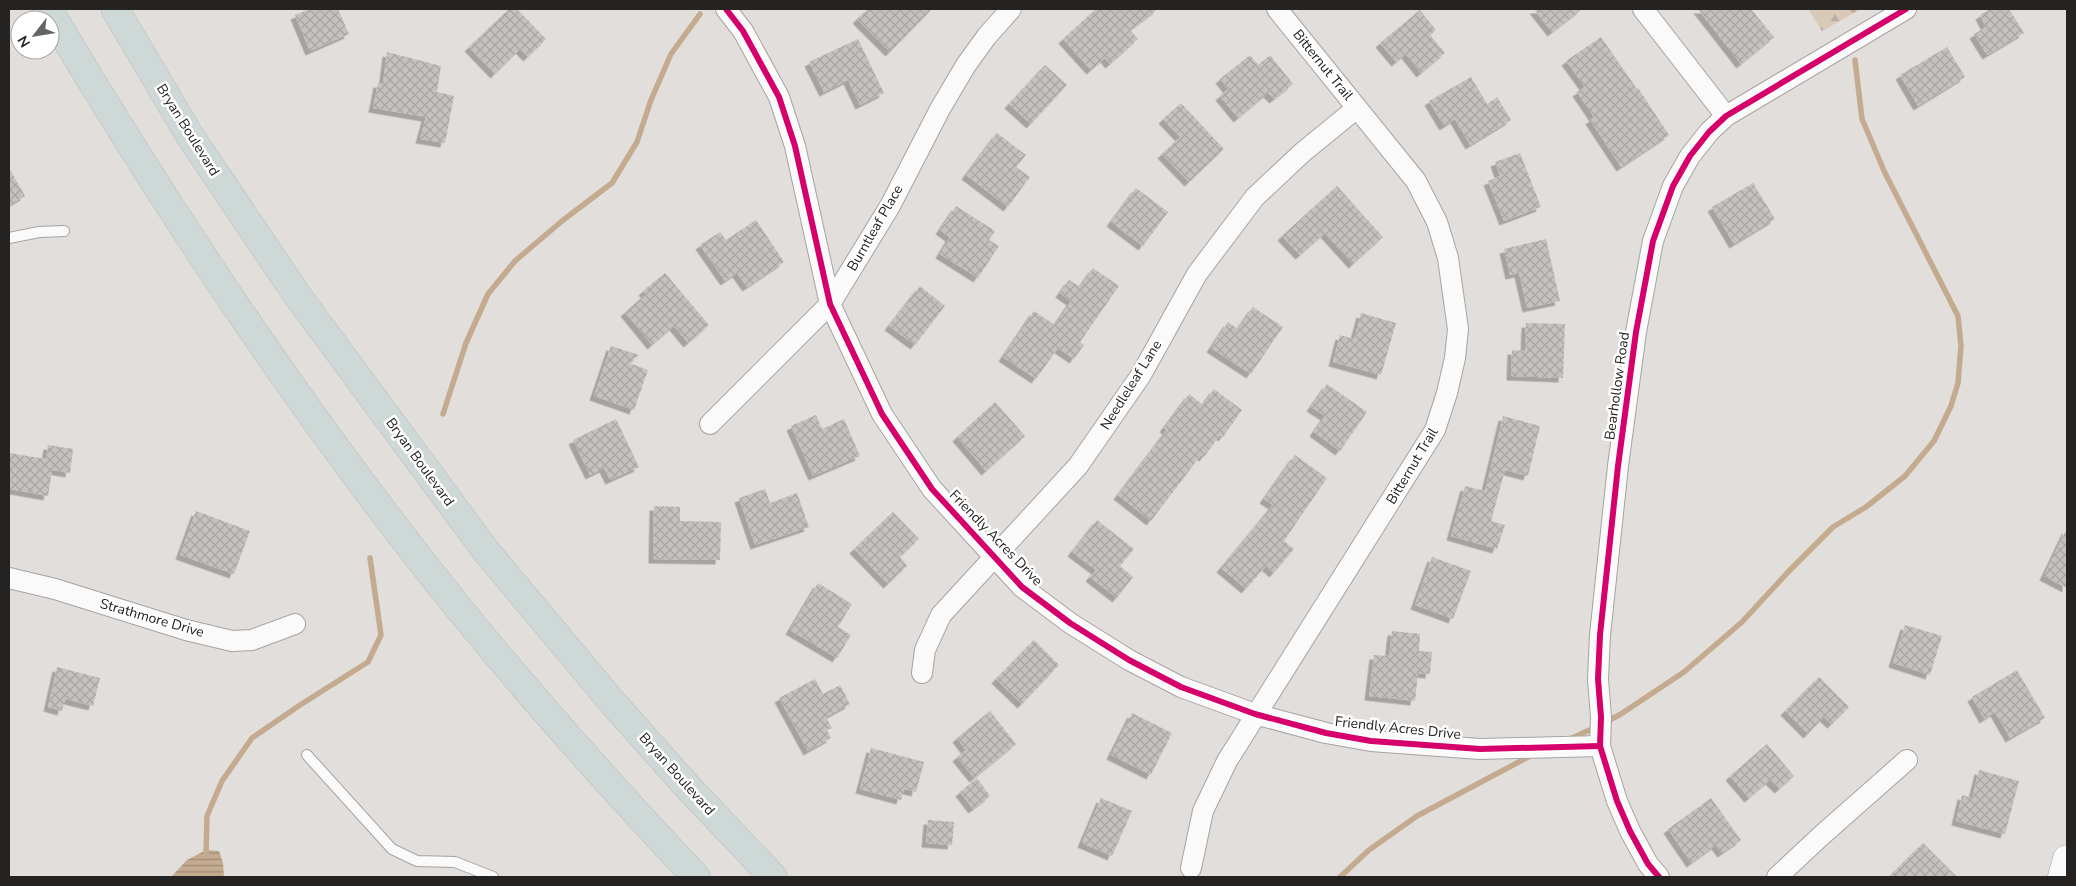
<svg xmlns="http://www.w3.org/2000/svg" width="2076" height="886" font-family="'Nunito Sans',sans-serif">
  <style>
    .forest { fill: url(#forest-firs) }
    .water { fill: url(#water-rules) }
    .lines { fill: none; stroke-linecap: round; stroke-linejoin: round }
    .stream { stroke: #c4aa8f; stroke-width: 5.5 }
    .building { fill: url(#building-cross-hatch); filter: url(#shadow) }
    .lane-casing { stroke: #a6a4a3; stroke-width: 12 }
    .street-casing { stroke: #a6a4a3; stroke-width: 22 }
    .secondary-casing { stroke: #a6a4a3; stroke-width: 29 }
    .highway-casing { stroke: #bcbbb9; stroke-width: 29 }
    .lane { stroke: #fafafa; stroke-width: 10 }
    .street { stroke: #fafafa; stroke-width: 20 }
    .secondary { stroke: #fafafa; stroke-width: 28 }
    .highway { stroke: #cdd8d7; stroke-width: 28 }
    .cycleway-casing { stroke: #fff; stroke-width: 9 }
    .cycleway { stroke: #d6006c; stroke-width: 6 }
    .labels { text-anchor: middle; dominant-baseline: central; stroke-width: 5; stroke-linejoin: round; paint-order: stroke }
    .street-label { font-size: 14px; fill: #242321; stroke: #fff }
  </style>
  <defs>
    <pattern id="forest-firs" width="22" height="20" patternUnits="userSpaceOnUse" patternTransform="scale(1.25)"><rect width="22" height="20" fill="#d9c9b9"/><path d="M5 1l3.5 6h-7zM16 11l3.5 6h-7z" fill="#baac9f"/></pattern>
    <pattern id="water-rules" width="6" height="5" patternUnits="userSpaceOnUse" patternTransform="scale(1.25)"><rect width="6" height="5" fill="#c4aa8f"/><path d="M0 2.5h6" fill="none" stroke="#9f8a74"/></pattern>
    <pattern id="building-cross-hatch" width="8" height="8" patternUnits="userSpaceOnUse" patternTransform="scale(1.25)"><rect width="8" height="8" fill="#c4c2c0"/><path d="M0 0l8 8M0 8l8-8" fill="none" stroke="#a8a6a5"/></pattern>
    <filter id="shadow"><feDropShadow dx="-4.5" dy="4.5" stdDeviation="0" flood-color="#0004"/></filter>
  </defs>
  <rect width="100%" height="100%" fill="#e1dedc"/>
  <polygon class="forest" points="1808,9 1861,9 1822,31"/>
  <polygon class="water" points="206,850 219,851 223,863 224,877 171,877 187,860"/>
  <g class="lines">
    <g class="stream">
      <polyline points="1853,10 1853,9"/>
      <polyline points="443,414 466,343 488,294 515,261 562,221 612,183 637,142 651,100 671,54 700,14"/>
      <polyline points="1604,723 1621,714 1684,672 1742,622 1789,571 1833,527 1866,507 1905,476 1934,441 1951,406 1958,383 1961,346 1958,316 1885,173 1862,119 1855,60"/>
      <polyline points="1570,739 1596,727"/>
      <polyline points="206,855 207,816 222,781 252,738 300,705 368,662 381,635 370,558"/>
      <polyline points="1340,877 1369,850 1417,816 1532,755"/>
    </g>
  </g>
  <g class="building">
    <polygon points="310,9 338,9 349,34 310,51 295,15"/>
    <polygon points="509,9 517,9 546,39 528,57 520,49 495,74 469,47"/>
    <polygon points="868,9 932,9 890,52 857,19"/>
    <polygon points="1096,9 1158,9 1130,30 1138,39 1110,64 1105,58 1091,70 1063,39"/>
    <polygon points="1534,9 1582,9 1552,32"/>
    <polygon points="1698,9 1751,9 1774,37 1741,64"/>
    <polygon points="1990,9 2009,9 2024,33 1987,55 1974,34 1986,27 1980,15"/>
    <polygon points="1420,10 1436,30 1430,35 1445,53 1421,73 1406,54 1396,62 1380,43"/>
    <polygon points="1601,37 1637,89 1638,88 1669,135 1621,167 1590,120 1594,117 1577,92 1585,87 1566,61"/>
    <polygon points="858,39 884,93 860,105 848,80 824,92 809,62"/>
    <polygon points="1947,47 1965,77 1918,106 1900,75"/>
    <polygon points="387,52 441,66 437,92 454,96 445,143 420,139 426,117 373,108 378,83 383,84"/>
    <polygon points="1250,55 1258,65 1270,55 1293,84 1274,99 1268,93 1238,118 1220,96 1228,89 1220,79"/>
    <polygon points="1045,65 1067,85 1031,124 1009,104"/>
    <polygon points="1471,77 1487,104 1497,97 1511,120 1470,145 1455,119 1444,126 1429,101"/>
    <polygon points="1181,103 1224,149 1189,182 1162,154 1180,137 1163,119"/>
    <polygon points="997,133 1026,155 1016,167 1030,177 1008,207 966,175"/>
    <polygon points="1520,153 1541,207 1504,221 1488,181 1500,176 1495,162"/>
    <polygon points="9,168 25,196 9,205"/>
    <polygon points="1753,183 1775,219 1734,244 1712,207"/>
    <polygon points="1337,186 1383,237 1353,264 1325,233 1300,255 1282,236"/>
    <polygon points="1136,188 1168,212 1143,246 1111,222"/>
    <polygon points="956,206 995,231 989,240 999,246 978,278 940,254 950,237 940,230"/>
    <polygon points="756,220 784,262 747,287 737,273 725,281 700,245 720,232 726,240"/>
    <polygon points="1546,239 1560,301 1527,308 1519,273 1510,275 1504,249"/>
    <polygon points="1093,268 1119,286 1080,342 1084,345 1074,359 1058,348 1036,379 1003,357 1034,311 1055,325 1071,301 1060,293 1069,280 1080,287"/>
    <polygon points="665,273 709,325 688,343 674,326 652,345 625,312 646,294 643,291"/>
    <polygon points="920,286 945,306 915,345 889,326"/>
    <polygon points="1253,307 1283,327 1251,374 1211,348 1228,322 1238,329"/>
    <polygon points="1361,313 1396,323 1381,375 1333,362 1340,335 1354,339"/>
    <polygon points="1526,323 1565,324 1563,378 1511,376 1512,350 1525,351"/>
    <polygon points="611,346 639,355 629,363 648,370 634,410 594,396"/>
    <polygon points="1327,384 1367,412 1340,451 1314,432 1325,416 1311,407"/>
    <polygon points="1214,389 1242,410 1223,437 1220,435 1204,457 1201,455 1151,521 1118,495 1167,430 1164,428 1189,394 1203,405"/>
    <polygon points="995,402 1025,436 986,471 957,437"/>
    <polygon points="816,415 822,429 844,419 860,456 813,476 791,426"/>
    <polygon points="1503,416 1540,426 1528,476 1505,470 1491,521 1505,525 1497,549 1451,536 1465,486 1485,491"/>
    <polygon points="616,419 639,467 610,480 604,468 590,475 573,440"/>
    <polygon points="48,445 73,449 70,473 52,470 48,496 9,489 9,453 46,459"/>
    <polygon points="1295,455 1327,478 1284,541 1294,549 1274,573 1266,566 1246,589 1221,568 1273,505 1264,499"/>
    <polygon points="765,489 770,503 797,493 809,527 755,545 739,498"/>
    <polygon points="654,506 680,507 680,521 721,522 720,560 653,559"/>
    <polygon points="196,511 250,531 234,574 180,555"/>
    <polygon points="893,512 919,539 900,557 907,566 888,584 854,549"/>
    <polygon points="1097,520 1134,549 1120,566 1133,577 1117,598 1090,577 1096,570 1072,552"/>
    <polygon points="2067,528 2067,588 2044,576"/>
    <polygon points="1432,557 1471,571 1453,619 1415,605"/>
    <polygon points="818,583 852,604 838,627 851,635 837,658 790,630"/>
    <polygon points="1905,625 1942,636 1930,675 1893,663"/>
    <polygon points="1392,631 1420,634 1419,651 1432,652 1430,674 1418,673 1415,701 1369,696 1374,655 1389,656"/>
    <polygon points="1034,640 1059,665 1022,704 996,679"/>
    <polygon points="57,667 100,678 93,706 65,699 62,711 48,707"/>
    <polygon points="2017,670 2045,718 2010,738 1995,712 1984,719 1972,697"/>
    <polygon points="1819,677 1849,707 1832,724 1824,717 1808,734 1785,711"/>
    <polygon points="815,679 823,694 840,685 850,704 826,717 832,728 827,730 831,738 808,751 779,698"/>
    <polygon points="990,711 1016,744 974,778 957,757 966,750 957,738"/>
    <polygon points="1132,713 1172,733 1151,775 1111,755"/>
    <polygon points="1767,744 1794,776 1779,789 1770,780 1749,798 1730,776"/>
    <polygon points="871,748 924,762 916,792 904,789 901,800 860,789"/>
    <polygon points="1979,770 2019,781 2005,834 1956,821 1962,795 1972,798"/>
    <polygon points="977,778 990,796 973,809 960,792"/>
    <polygon points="1101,798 1132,811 1112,856 1082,843"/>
    <polygon points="1711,798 1741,840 1722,853 1716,845 1691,863 1668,829"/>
    <polygon points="928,820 954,822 952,845 926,843"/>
    <polygon points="1923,843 1957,877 1889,877"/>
  </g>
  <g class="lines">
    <g class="lane-casing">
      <g id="lane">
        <polyline points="9,238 39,232 64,231"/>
        <polyline points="307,755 392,849 417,861 455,862 493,877"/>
      </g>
    </g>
    <g class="street-casing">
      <g id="street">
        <polyline points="726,9 743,31 779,97 795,146 830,304 882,414 932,489 1022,587 1070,623 1129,660 1181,687 1255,714 1326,733 1371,741 1480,749 1600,746"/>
        <polyline points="1643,9 1726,116"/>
        <polyline points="710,424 830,304 890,206 940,109 966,65 987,36 1011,9"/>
        <polyline points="9,578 55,589 186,630 232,641 252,640 295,624"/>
        <polyline points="922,673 925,650 941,615 1078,466 1141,375 1197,274 1255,197 1303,152 1357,108"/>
        <polyline points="1191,868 1203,811 1227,761 1435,430 1447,393 1455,358 1458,329 1448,258 1437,222 1416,181 1277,9"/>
        <polyline points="1659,877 1648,864 1630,831 1617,801 1600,746 1601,717 1598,679 1600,635 1618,466 1636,332 1653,241 1673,186 1690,156 1709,132 1726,116 1906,9"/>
        <polyline points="1777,877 1822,835 1907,760"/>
      </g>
    </g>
    <g class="secondary-casing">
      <polyline id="secondary" points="2062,877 2067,859"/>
    </g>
    <g class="highway-casing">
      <g id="highway">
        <path d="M48 9C172 218 308 422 461 611 536 703 615 791 696 877"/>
        <polyline points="115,9 190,136 297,295 486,551 613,703 686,785 773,877"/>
      </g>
    </g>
    <use href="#lane" class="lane"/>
    <use href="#street" class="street"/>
    <use href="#secondary" class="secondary"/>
    <use href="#highway" class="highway"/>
    <g class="cycleway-casing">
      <g id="cycleway">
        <polyline points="726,9 743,31 779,97 795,146 830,304 882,414 932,489 1022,587 1070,623 1129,660 1181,687 1255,714 1326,733 1371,741 1480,749 1600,746"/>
        <polyline points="1659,877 1648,864 1630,831 1617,801 1600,746 1601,717 1598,679 1600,635 1618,466 1636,332 1653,241 1673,186 1690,156 1709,132 1726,116 1906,9"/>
      </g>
    </g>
    <use href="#cycleway" class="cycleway"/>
  </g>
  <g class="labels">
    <g class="street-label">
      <text transform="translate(1323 65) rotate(51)">Bitternut Trail</text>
      <text transform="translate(188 130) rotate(58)">Bryan Boulevard</text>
      <text transform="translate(875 228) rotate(-60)">Burntleaf Place</text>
      <text transform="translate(1131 385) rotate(-58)">Needleleaf Lane</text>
      <text transform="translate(1617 386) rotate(-82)">Bearhollow Road</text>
      <text transform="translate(420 462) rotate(54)">Bryan Boulevard</text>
      <text transform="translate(1412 466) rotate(-59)">Bitternut Trail</text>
      <text transform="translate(996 538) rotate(46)">Friendly Acres Drive</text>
      <text transform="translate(152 618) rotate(16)">Strathmore Drive</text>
      <text transform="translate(1398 728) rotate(6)">Friendly Acres Drive</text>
      <text transform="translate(677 774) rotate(48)">Bryan Boulevard</text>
    </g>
  </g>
  <rect width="2076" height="886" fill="none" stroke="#242321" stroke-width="20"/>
  <g transform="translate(35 35) rotate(239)"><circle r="24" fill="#ffffff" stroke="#a7a7a6"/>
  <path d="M0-4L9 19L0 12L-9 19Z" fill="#666462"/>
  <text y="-8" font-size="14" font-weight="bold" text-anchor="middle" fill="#242321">N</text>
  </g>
</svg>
